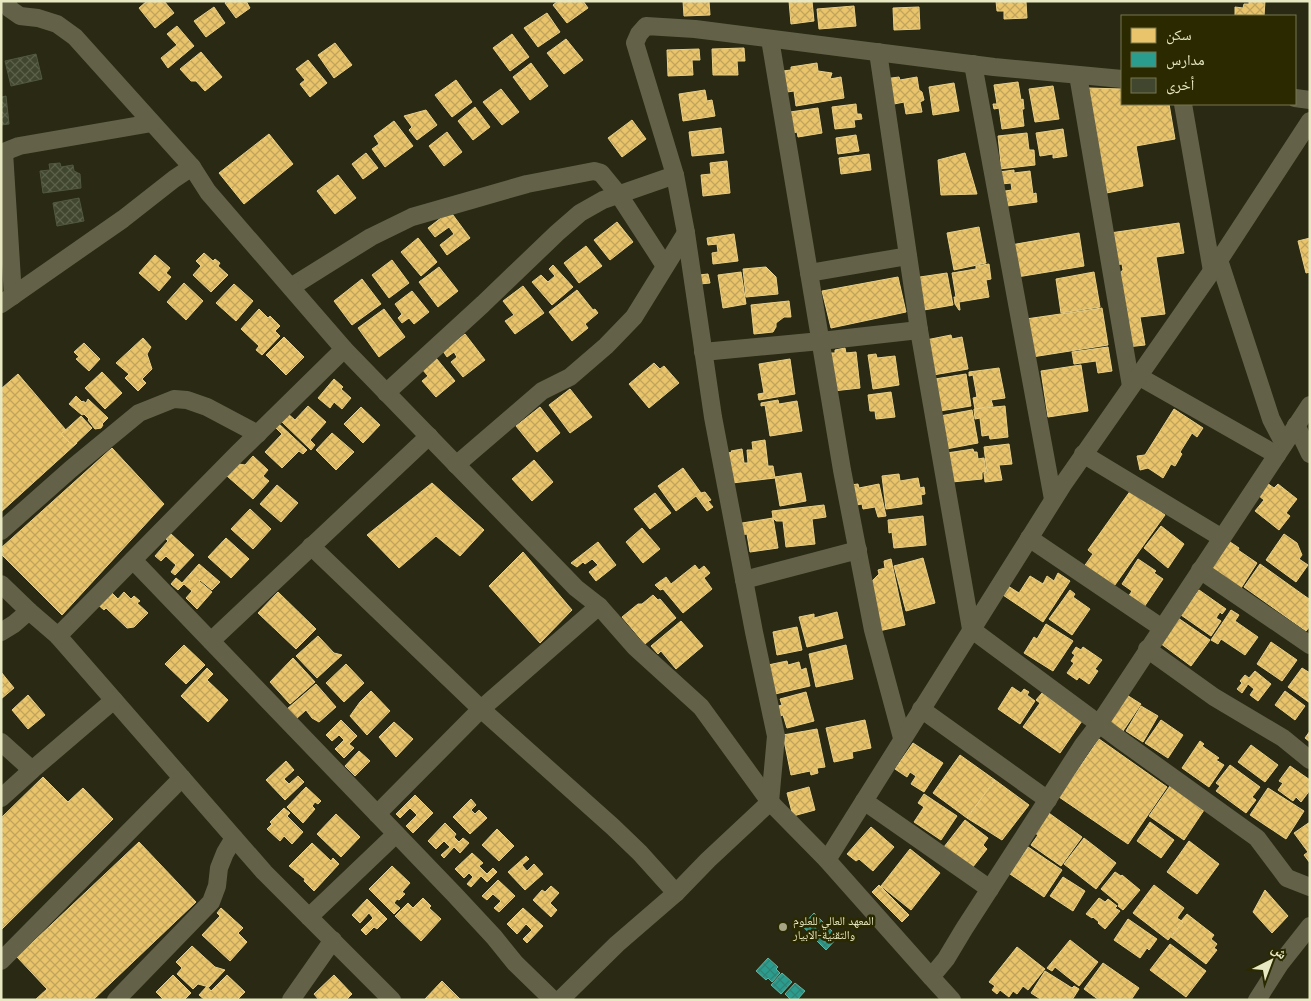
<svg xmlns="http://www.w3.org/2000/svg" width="1311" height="1001" font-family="Montserrat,'Noto Naskh Arabic',sans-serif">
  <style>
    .homes { fill: url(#homes-cross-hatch); stroke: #e9cf85 }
    .schools { fill: url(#schools-cross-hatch); stroke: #63b49f }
    .building { fill: url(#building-cross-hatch); stroke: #515740 }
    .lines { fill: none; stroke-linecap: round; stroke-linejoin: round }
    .minor { stroke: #636249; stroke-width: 18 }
    .poi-dot { fill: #a6a686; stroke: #2a2900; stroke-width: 2 }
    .labels { text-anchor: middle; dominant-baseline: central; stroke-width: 5; stroke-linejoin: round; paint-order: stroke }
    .poi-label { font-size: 12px; fill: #e8e9c3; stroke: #2a2900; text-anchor: start }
  </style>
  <defs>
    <pattern id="homes-cross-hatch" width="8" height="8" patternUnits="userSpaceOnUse" patternTransform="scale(1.25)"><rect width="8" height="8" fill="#e9c46a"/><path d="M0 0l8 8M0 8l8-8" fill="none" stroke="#c0a45e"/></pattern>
    <pattern id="schools-cross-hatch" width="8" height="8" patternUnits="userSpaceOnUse" patternTransform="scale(1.25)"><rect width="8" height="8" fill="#2a9d8f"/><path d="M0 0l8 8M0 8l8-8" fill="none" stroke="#328376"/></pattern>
    <pattern id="building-cross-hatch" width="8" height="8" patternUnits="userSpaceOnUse" patternTransform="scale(1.25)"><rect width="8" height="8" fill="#41462e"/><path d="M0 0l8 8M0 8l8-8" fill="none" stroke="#5c614b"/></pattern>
  </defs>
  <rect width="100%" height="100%" fill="#2a2a14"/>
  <g class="homes">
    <polygon points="147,1 164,1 174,13 155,28 139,8"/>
    <polygon points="227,1 246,1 250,8 236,18 225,3"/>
    <polygon points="558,1 583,1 588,8 567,23 553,5"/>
    <polygon points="683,1 709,1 710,15 684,16"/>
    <polygon points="789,1 812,1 814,21 791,24"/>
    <polygon points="996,1 1026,2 1027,18 1004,19 1004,11 997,11"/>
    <polygon points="1249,1 1265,1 1264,16 1235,16 1235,7 1243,8 1244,4 1249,4"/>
    <polygon points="854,6 856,26 819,29 817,9"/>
    <polygon points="214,7 225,23 206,37 194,21"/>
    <polygon points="919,7 920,29 894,30 893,8"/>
    <polygon points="547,13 560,32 538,47 524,28"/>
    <polygon points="177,26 194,46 168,68 161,58 177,45 167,34"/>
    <polygon points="512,34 529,57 510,71 493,48"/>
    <polygon points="566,39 583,60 564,74 547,53"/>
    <polygon points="335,43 352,65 334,78 318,55"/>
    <polygon points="744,48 745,61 737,61 738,75 713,75 712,49"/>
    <polygon points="699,49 700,60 692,60 693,75 668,76 667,50"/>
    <polygon points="201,52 222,77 205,91 196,81 191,81 180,69"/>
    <polygon points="308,60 327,83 310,97 300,84 305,80 296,69"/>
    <polygon points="531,63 548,86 530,100 513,77"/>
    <polygon points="817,63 818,71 832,73 830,79 841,77 844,98 796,106 794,91 787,92 783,71 791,70 791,67"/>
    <polygon points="899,77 900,80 917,77 919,90 922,92 924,100 920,102 922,112 906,114 904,102 894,104 884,79"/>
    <polygon points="456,80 472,102 452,117 435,95"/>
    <polygon points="1018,82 1021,100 1023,99 1024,109 1022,109 1024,126 1002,129 999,108 994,109 993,104 997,104 994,85"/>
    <polygon points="954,83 959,111 933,115 929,87"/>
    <polygon points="1053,86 1059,119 1035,122 1029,89"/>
    <polygon points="1088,88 1122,89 1122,104 1169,104 1175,139 1136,146 1143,186 1101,194"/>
    <polygon points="501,89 519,112 502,125 483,102"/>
    <polygon points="705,90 707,101 712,100 715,116 683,121 679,94"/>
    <polygon points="856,104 857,114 861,114 862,119 854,120 855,127 835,129 832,107"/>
    <polygon points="475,107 490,127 473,140 458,121"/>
    <polygon points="818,108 822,133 798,137 797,132 793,133 790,112"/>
    <polygon points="426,110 437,125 417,140 409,130 412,127 404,116"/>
    <polygon points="632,120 646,139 622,157 608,138"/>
    <polygon points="394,121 413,146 385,167 372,149 379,144 374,136"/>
    <polygon points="721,128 724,153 692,156 689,132"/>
    <polygon points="1063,129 1067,156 1053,158 1053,154 1040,156 1036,133"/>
    <polygon points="447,132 462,152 444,166 429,146"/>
    <polygon points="1027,133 1029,150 1034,150 1035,165 999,169 998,164 1001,164 998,136"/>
    <polygon points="269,134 293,164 244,204 219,173"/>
    <polygon points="856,135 859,151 838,154 836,138"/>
    <polygon points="366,153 378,168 363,179 352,164"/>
    <polygon points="965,153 977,194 941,195 938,160"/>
    <polygon points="869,154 871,170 841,174 839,158"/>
    <polygon points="727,161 730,193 703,196 701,175 711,174 710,163"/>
    <polygon points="1014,170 1014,173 1030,171 1033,194 1036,193 1037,202 1007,206 1005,191 1012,190 1011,183 1001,184 999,172"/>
    <polygon points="338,175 356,198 335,214 317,191"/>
    <polygon points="450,211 470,238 447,255 440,245 454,234 449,227 435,237 428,228"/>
    <polygon points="617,222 633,242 610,260 594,240"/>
    <polygon points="1179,223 1184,253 1156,257 1165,314 1140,317 1145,345 1127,347 1116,276 1123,270 1122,264 1115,265 1110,233"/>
    <polygon points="979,227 986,263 954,270 947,233"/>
    <polygon points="1079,233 1084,266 1017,277 1011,245"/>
    <polygon points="734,234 738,261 713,264 712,253 718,252 717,244 708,245 707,238"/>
    <polygon points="418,238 437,262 421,276 401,252"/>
    <polygon points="1310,238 1310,272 1306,273 1298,241"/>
    <polygon points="586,246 602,266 579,283 564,263"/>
    <polygon points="204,253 213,261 215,259 220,263 218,266 228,275 211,292 193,275 201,266 196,261"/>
    <polygon points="155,255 170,268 166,273 171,277 159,291 139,273"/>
    <polygon points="392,260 409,283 389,298 372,275"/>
    <polygon points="989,264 991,279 986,280 989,297 959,302 960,310 959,310 955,304 954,297 956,297 952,273 976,269 976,266"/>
    <polygon points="553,265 573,287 552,305 532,282 541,275 548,282 555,276 549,269"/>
    <polygon points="439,267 458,291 438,307 419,282"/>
    <polygon points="766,267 776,277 778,294 746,297 743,269"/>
    <polygon points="741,272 746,304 723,308 718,275"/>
    <polygon points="1094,272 1100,307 1061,313 1056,279"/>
    <polygon points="947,273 953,305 918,311 913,278"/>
    <polygon points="708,274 710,283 700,284 699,275"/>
    <polygon points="898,277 906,312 831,328 822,291"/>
    <polygon points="362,279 381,304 352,325 334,301"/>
    <polygon points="184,283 203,301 186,320 167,302"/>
    <polygon points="234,284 253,301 236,321 216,303"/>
    <polygon points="523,286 544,313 515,334 505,321 514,315 503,301"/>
    <polygon points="577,290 593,310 595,309 598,313 585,324 588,328 572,341 549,312"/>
    <polygon points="412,291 429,312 414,324 409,318 402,323 398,318 402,314 395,304"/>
    <polygon points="789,301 791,317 784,317 776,323 776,327 773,332 754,334 751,305"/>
    <polygon points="1102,308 1108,345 1032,357 1026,319"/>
    <polygon points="259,309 268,318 270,316 280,326 275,331 280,336 262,355 256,350 259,346 241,329"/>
    <polygon points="384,309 405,337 379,357 358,328"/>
    <polygon points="465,334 485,360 463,377 451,362 457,357 454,352 447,357 443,351"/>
    <polygon points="951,335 952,339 962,337 968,369 933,375 926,340"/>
    <polygon points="284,337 304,357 286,375 266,355"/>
    <polygon points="143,338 151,347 147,354 152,369 142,379 146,383 138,391 125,378 129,374 116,363"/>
    <polygon points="84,343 100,359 89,371 76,359 79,357 74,352"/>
    <polygon points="1108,347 1112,371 1098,373 1096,361 1074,364 1072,352"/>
    <polygon points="845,348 846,353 856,352 860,388 833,391 829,353 835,353 835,350"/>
    <polygon points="876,354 877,358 895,356 899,385 873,389 868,355"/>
    <polygon points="436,358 455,381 436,397 422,381 428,376 422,369"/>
    <polygon points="790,359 795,394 759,400 758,394 764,393 759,364"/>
    <polygon points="654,363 660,369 664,366 679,383 649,408 629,384"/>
    <polygon points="1081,365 1088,411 1048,417 1041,371"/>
    <polygon points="999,368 1005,398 991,400 993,406 975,409 973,398 977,397 973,375 969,376 969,372"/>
    <polygon points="102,372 122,393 105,409 85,388"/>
    <polygon points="18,374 77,443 1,512 1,389"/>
    <polygon points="966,374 971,406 940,411 935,379"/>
    <polygon points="334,379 343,387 341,389 351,398 342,409 334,402 330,408 318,398"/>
    <polygon points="570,389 592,417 570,433 549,405"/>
    <polygon points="891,392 895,417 876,419 875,411 870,411 868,395"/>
    <polygon points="76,396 82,402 83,401 86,403 88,399 108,418 102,424 103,425 101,428 95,429 88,420 89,419 84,414 82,415 69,404"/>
    <polygon points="778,400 779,404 797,401 802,431 770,436 765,405 761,406 761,403"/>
    <polygon points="308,406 326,422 310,440 315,445 311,450 280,420 287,413 295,420"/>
    <polygon points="1005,406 1008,437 990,439 989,435 982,436 980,418 975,419 974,409"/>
    <polygon points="361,407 380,425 363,443 344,424"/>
    <polygon points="540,407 560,433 537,452 516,426"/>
    <polygon points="1174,409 1203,428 1197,437 1192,433 1180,452 1182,454 1175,466 1171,464 1163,478 1148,468 1140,470 1137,456 1145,455"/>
    <polygon points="972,410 978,443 946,449 940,416"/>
    <polygon points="81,416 92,428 73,446 61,434"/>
    <polygon points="278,423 307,450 303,454 299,451 282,468 265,452 282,434 275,427"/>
    <polygon points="332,433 354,452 336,470 316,450"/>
    <polygon points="765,440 768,466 773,466 775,478 732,483 728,453 732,452 731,451 742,449 744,463 748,463 747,450 753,450 752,442"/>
    <polygon points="1009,444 1012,464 999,465 1002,480 985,482 984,473 987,472 984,447"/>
    <polygon points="112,448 164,504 62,615 1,554 1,548"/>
    <polygon points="973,449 974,452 977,452 978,459 984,458 986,472 982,472 982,479 952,482 947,453"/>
    <polygon points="253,456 268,470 263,476 269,481 253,499 227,476 239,464 245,465"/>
    <polygon points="534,460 553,482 532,501 512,479"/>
    <polygon points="683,468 701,493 705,492 711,500 708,501 713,507 707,511 696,496 676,511 658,486"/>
    <polygon points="801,473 806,501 780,506 775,477"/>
    <polygon points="899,474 900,481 918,478 920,488 924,487 925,494 921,495 922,504 886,509 882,476"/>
    <polygon points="432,483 484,530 460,556 436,536 399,568 367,535"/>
    <polygon points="1267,483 1274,488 1278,484 1297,499 1286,513 1290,516 1279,530 1255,511 1264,500 1258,495"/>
    <polygon points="858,484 859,488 879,484 886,516 878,517 875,507 863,509 862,504 851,506 851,485"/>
    <polygon points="277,485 298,503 281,522 260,504"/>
    <polygon points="1131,490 1165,515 1112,589 1083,568 1093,554 1088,550"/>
    <polygon points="655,493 671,513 650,529 634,509"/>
    <polygon points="824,505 826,517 812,519 815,544 786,547 783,521 776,521 773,518 772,511"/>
    <polygon points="250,509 271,529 253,549 231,529"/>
    <polygon points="923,516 926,545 894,548 892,532 889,533 888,520"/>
    <polygon points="773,518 778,548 750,552 747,534 738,535 736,524"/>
    <polygon points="1161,526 1184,544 1168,568 1144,548"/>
    <polygon points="642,528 660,549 643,563 626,542"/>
    <polygon points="171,534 194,555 175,575 171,572 176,565 166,556 161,561 155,556 168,541 166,539"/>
    <polygon points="1284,534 1297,543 1302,555 1299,559 1308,565 1296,582 1266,560"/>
    <polygon points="226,538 249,559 231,578 208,557"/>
    <polygon points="1227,540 1239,548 1238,550 1257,563 1241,588 1209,567"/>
    <polygon points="598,542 616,565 596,581 589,572 598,565 592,559 585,564 583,562 577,567 571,563"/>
    <polygon points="523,552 572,610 540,643 489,586"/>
    <polygon points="923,558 935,603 906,611 894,566"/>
    <polygon points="891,559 905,625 879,631 869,584 879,574 878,570 885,568 884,561"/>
    <polygon points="1138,559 1156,571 1154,573 1163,579 1144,607 1128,597 1132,591 1122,584"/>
    <polygon points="199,564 220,582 212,590 200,580 199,581 212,592 197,609 186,598 192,591 184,584 178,590 171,584 176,578 182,583"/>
    <polygon points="1260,564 1309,599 1310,599 1310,626 1306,631 1244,587"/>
    <polygon points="695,565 699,570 704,566 710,573 704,578 712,589 683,613 663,589 660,590 655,585 666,577 671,584"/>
    <polygon points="1058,573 1070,581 1043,622 1003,595 1008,586 1019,593 1030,576 1043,584 1047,576 1054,581"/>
    <polygon points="109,590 118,599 124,592 131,599 134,596 140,601 137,603 148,613 134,627 127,628 106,608 104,610 96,603"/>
    <polygon points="1070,590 1075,594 1073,597 1090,609 1072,635 1049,619"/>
    <polygon points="1199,590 1226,609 1222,614 1220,612 1216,618 1221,621 1211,636 1181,615"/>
    <polygon points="278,592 316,629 296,649 258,613"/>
    <polygon points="653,595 658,600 660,599 676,618 645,644 622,617 638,604 642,604"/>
    <polygon points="1231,610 1239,615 1235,621 1258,637 1245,655 1221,639 1218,644 1211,640"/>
    <polygon points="837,612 843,638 807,647 799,617 814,614 814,618"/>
    <polygon points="1178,618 1210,640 1191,666 1160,643"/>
    <polygon points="681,621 703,646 676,669 661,651 658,654 651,646"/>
    <polygon points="1046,624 1073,641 1053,671 1024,653 1034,637 1037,639"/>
    <polygon points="797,627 802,650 777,655 773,632"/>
    <polygon points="318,636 334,653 342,655 317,678 296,656"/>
    <polygon points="1271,642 1297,660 1282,681 1257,664"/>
    <polygon points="184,645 205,665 186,684 165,664"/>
    <polygon points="846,645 853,679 816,687 809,654"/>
    <polygon points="1076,647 1081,650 1083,647 1102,660 1095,669 1098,671 1089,684 1079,677 1077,680 1067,673 1074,663 1071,661 1075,655 1072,653"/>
    <polygon points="293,658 315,682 290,704 270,682"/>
    <polygon points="787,661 788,665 799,662 801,670 806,668 810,686 775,694 768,665"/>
    <polygon points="346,664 364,683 344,702 326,683"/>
    <polygon points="207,668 213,674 207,680 228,700 208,722 181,696"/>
    <polygon points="1302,668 1310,673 1310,703 1288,687"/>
    <polygon points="1255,671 1271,684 1258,701 1250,695 1254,689 1248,684 1242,693 1237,689 1242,683 1240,681 1245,675 1249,678"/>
    <polygon points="1,672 14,688 1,699"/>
    <polygon points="316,684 336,707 319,722 312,718 306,710 296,719 287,709"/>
    <polygon points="1012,687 1021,693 1024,689 1029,692 1027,695 1035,701 1020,724 998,709"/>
    <polygon points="371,691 390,711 367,735 350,716 360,702"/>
    <polygon points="1285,691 1305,706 1295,720 1275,705"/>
    <polygon points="806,692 814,721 787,728 783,715 778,717 775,707 782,705 780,699"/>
    <polygon points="1122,692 1141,704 1123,731 1104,718"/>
    <polygon points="1042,693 1082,721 1060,753 1023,727 1040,703 1036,700"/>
    <polygon points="28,695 45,715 28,729 12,710"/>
    <polygon points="1141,706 1158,716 1143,742 1126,731"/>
    <polygon points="341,720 357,736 349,744 354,748 344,758 335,749 344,740 339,735 332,741 326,735"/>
    <polygon points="865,720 871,748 852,752 853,758 834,762 826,728"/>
    <polygon points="1161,720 1183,735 1168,758 1145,743"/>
    <polygon points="394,722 413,739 396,757 379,737"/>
    <polygon points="817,729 825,767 817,768 818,773 811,775 810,771 791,775 783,735"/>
    <polygon points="1310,731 1310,742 1305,738"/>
    <polygon points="1099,739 1167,787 1128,844 1059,797"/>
    <polygon points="1200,741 1204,744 1202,746 1219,758 1216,760 1224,765 1209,787 1182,768"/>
    <polygon points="913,743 943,763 924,792 911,784 916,776 910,772 907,777 895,769"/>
    <polygon points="1251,745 1278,765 1265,782 1238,762"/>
    <polygon points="359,751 370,761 355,776 345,766"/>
    <polygon points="960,755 995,780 967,818 933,793"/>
    <polygon points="286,761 294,770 284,779 289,784 298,776 304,782 285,800 266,780"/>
    <polygon points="1230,765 1260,787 1252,797 1256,800 1246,813 1216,791 1220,786 1216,783"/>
    <polygon points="1290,766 1310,780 1310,790 1301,802 1296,797 1293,801 1278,790 1283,783 1279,781"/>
    <polygon points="43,777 68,802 83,788 113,819 1,930 1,818"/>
    <polygon points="995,780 1029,805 1002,840 967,818"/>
    <polygon points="1170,786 1204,810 1184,840 1149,816"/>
    <polygon points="306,787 321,801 318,804 315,802 312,806 315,809 303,823 287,807"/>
    <polygon points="809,787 815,810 793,816 787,793"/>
    <polygon points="1268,788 1304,811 1286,839 1250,815"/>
    <polygon points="924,794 957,816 941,840 914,822 924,807 918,803"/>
    <polygon points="415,795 433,813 413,833 406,826 417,815 410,808 400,818 396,814"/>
    <polygon points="471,799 476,805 471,810 475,814 479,810 487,818 470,834 453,817"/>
    <polygon points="284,808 290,813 287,816 303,832 292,844 284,836 280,841 267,829 272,824 270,822"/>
    <polygon points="1046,811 1082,837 1061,866 1031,845 1038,835 1032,831"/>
    <polygon points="336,814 360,837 341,857 317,834"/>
    <polygon points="965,820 988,838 983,845 987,849 972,868 944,847"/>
    <polygon points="1150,822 1174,840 1161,858 1137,841"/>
    <polygon points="1310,822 1310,863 1304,855 1308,852 1294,833"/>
    <polygon points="445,823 456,834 454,837 459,842 463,838 469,843 460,853 454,847 444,858 441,855 450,847 444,841 436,849 428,841"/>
    <polygon points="871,827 894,847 873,871 859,859 856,861 847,854"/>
    <polygon points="497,829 514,846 499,861 482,845"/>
    <polygon points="1084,838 1116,863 1096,889 1064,864"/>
    <polygon points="1189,841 1219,864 1197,894 1167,872"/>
    <polygon points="139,842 196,902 93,1000 35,1000 47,989 17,957"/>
    <polygon points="312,843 331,861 333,858 339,864 314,891 304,881 305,879 289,866"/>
    <polygon points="1028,847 1062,870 1044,897 1010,874"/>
    <polygon points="910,849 940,873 911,910 881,886"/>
    <polygon points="472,853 483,863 479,866 487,874 493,868 497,872 487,882 481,876 471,887 467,884 473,877 469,873 464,878 455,869"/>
    <polygon points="526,856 529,859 522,865 527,871 534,864 543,874 525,890 508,872"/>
    <polygon points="392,866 410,883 402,892 405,894 399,900 397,899 394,903 400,908 394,914 369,889"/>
    <polygon points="1115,872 1121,876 1122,875 1140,890 1123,910 1118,906 1119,904 1101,889"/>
    <polygon points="1063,877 1085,891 1073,911 1050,896"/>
    <polygon points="498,880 515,896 499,912 494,908 501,901 493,894 487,900 482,896"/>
    <polygon points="879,885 909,915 902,922 872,892"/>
    <polygon points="1154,885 1184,908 1177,918 1183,922 1168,940 1133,913"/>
    <polygon points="551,886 559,893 550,903 557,910 551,917 533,900 542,890 545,892"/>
    <polygon points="1265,890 1288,916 1272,933 1253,912"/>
    <polygon points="423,898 431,906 429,908 441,919 421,941 395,916 408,903 413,908"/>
    <polygon points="1099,898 1105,902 1108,899 1117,906 1115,908 1120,911 1105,929 1098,923 1099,922 1093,917 1092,918 1086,914"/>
    <polygon points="367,899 387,919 377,929 374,927 366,935 361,930 373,918 369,913 360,923 352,915"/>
    <polygon points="221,908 243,928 238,933 247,942 230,961 202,935 220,916 217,913"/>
    <polygon points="523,908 543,926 527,943 523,939 532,930 526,924 517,934 507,924"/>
    <polygon points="1187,914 1214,935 1211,939 1217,944 1214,948 1217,950 1206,964 1171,937 1183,922 1181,921"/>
    <polygon points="1128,919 1157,939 1149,950 1147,948 1140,958 1114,940"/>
    <polygon points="1070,940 1098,962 1079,986 1055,967 1052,971 1047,968"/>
    <polygon points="1170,944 1206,971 1186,997 1150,970"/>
    <polygon points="192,946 215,967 225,970 209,987 198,984 193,989 177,974 182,968 176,962"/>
    <polygon points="1017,947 1045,969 1028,990 1023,986 1017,994 1013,991 1009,997 1000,990 997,994 992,990 995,986 989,982"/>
    <polygon points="1103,963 1139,988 1131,1000 1099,1000 1084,989"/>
    <polygon points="1045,971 1072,988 1074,986 1079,989 1072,1000 1042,1000 1031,993"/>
    <polygon points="173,975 191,993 184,1000 164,1000 156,992"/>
    <polygon points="227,975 245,992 237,1000 205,1000 199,995 207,986 211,991"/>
    <polygon points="334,975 352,994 346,1000 319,1000 314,994"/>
    <polygon points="442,981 460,999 462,1000 425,999"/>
  </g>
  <g class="schools">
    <polygon points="814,913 824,923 822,926 819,923 815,928 819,931 813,936 802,926"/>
    <polygon points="828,927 838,937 826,950 816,940"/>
    <polygon points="768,958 778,967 776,969 780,973 772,982 768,978 766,980 756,971"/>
    <polygon points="782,973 792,982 781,994 771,985"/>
    <polygon points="795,983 805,991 797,1000 791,1000 785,994"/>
  </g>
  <g class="building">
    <polygon points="36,54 42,79 11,86 5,61"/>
    <polygon points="6,96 9,124 1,125 1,97"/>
    <polygon points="60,163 61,167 73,165 74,171 80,174 81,188 43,193 40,171 50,170 49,164"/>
    <polygon points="79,198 84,221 57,226 53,203"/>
  </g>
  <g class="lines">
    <g class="minor">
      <polyline points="7,1 10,9 20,16 38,18 57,24 75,37 192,167"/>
      <polyline points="770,39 842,470 873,630 902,738"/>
      <polyline points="878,52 919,330 971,629 1122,741 1257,838 1287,878 1310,887"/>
      <polyline points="973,64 1053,499"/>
      <polyline points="1078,75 1131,386"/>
      <polyline points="1295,98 1310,100"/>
      <polyline points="1183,104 1212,271"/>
      <polyline points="4,152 13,296"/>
      <polyline points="1,153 19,146 152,123"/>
      <polyline points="1219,260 1271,419 1284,444"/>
      <polyline points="809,273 908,256"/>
      <polyline points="291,287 371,237 412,217 527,184 594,171 601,173 619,195 665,266"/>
      <polyline points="1,304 123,219 174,179 192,167 208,192 344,349 576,588 599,606 635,647 701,707 770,802 827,860 931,977"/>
      <polyline points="703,352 821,341 919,330"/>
      <polyline points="1138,376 1277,455"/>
      <polyline points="386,393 483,304 557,233 580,213 603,200 675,175"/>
      <polyline points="1296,425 1310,454"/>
      <polyline points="1083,454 1222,538"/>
      <polyline points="456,465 542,391 570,377 606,346 634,317 686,233"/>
      <polyline points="1,531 71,469 139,413 174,399 187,400 207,407 258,434"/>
      <polyline points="1029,538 1162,628"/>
      <polyline points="311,546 481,709 613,827 640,853 676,893"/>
      <polyline points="133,560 454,894 494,937 515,963 553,1000"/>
      <polyline points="1200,570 1310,645"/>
      <polyline points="744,580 858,550"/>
      <polyline points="1,584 29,611"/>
      <polyline points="1,632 14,624 29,611 58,636 264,872 392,1000"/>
      <polyline points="58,636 237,454 344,349"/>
      <polyline points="211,641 429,436"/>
      <polyline points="1147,649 1214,697 1283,738 1310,760"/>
      <polyline points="921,709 1048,800"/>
      <polyline points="1,742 32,770"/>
      <polyline points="1,798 32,770 114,700"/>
      <polyline points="864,801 990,889"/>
      <polyline points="377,814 481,709 599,606"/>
      <polyline points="827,860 1064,483 1212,271 1310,121"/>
      <polyline points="309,917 396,834"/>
      <polyline points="1,961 182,778"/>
      <polyline points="116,1000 211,902 217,886 219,868 225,853 234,838"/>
      <polyline points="291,1000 333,940"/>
      <polyline points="560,1000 617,944 676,893 708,860 770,802 776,736 754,632 713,417 686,233 675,175 635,43 639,34 646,26 695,29 994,67 1122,79"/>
      <polyline points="952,1000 931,977 946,959 964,929 1083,745 1099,724 1310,405"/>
      <polyline points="1257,1000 1280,964 1310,926"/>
    </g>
  </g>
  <circle class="poi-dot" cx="783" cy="927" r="5"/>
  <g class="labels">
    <g class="poi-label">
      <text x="793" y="920">المعهد العالي للعلوم<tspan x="793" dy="14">والتقنية-الابيار</tspan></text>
    </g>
  </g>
  <rect width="1311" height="1001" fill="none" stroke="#e8e9c3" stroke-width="5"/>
  <rect x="1121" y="15" width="175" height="90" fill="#2a2900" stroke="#76764e"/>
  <rect x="1131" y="28" width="25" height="15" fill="#e9c46a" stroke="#76764e"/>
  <text x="1166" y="40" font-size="15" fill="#e8e9c3">سكن</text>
  <rect x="1131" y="52" width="25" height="15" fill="#2a9d8f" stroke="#76764e"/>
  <text x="1166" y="65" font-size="15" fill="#e8e9c3">مدارس</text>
  <rect x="1131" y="78" width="25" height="15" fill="#41462e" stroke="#76764e"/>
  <text x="1166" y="90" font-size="15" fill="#e8e9c3">أخرى</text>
  <g transform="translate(1271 961) rotate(42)" stroke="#2a2900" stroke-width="4" paint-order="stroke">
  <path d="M0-4L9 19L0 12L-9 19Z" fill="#e8e9c3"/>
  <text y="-8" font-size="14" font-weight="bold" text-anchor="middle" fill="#e8e9c3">ش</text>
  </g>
</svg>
